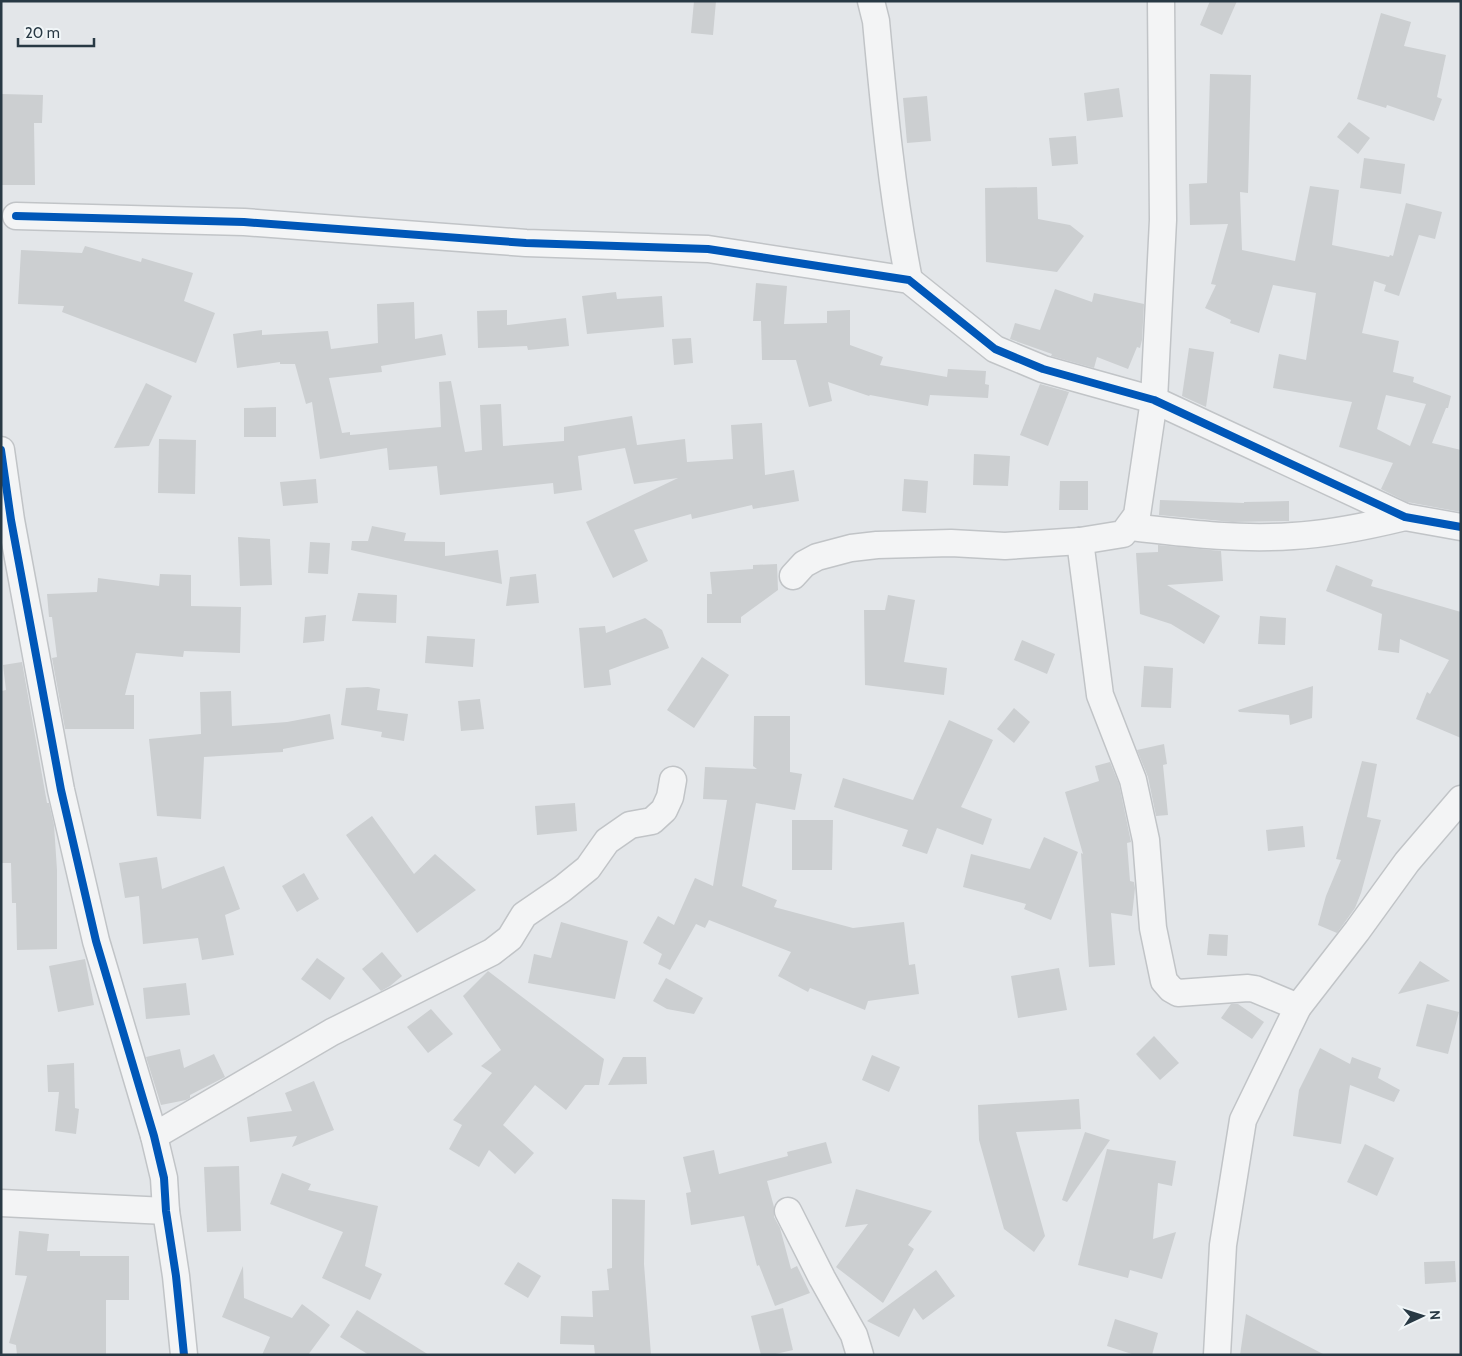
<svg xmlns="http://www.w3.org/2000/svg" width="1462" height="1356" font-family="Cabin,sans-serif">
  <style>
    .building { fill: #cccfd1; fill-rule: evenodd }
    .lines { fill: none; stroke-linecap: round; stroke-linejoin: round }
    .street-casing { stroke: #c1c4c7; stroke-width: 29 }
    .street { stroke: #f3f4f5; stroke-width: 26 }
    .cycleway-casing { stroke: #f1f6f8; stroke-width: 11 }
    .cycleway { stroke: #0057b8; stroke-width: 8 }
  </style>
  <rect width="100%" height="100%" fill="#e3e6e9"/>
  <g class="building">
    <polygon points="694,1 716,1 713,35 691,33"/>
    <polygon points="1210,1 1237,1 1222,35 1200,25"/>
    <polygon points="1381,13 1411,22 1404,46 1446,55 1437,97 1442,99 1434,121 1387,105 1386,108 1357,99"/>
    <path d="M1210 74 1251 75 1248 193 1240 192 1242 250 1295 261 1310 186 1339 190 1332 245 1389 257 1390 255 1393 256 1406 203 1442 212 1435 239 1419 235 1399 296 1384 291 1386 285 1374 281 1362 333 1399 341 1393 372 1414 377 1413 382 1451 396 1448 408H1446L1432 443 1461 450V512L1407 502 1381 489 1393 463 1339 447 1352 402 1273 388 1279 354 1306 360 1316 293 1273 285 1259 333 1230 323 1231 320 1205 308 1216 285 1211 284 1228 224 1190 225 1189 184 1207 183ZM1386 395 1426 404 1410 446 1377 429Z"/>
    <polygon points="1119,88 1123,117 1087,121 1084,93"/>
    <polygon points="1,94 43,95 42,123 34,123 35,185 2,185"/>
    <polygon points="927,96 931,141 907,143 903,98"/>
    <polygon points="1349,122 1370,138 1358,154 1337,137"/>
    <polygon points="1076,136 1078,164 1052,166 1049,138"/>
    <polygon points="1364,158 1405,164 1401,194 1360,188"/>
    <polygon points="1037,187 1038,219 1070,225 1084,236 1057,272 986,262 985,188"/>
    <polygon points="85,246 141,262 142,258 193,273 184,301 215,313 196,363 62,312 64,306 18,304 21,250 82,253"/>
    <polygon points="756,283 787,286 784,324 827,323 827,311 850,310 850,345 883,357 880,365 947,377 948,369 986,371 985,384 989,385 988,398 930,395 928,406 870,395 869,396 828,382 832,401 809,407 796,360 762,360 761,321 753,321"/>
    <polygon points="1055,289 1092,302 1094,293 1144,304 1142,340 1140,348 1137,347 1128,369 1097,357 1094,368 1051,356 1052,354 1010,339 1015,323 1040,330"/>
    <polygon points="616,292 617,299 662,296 664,327 587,334 582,296"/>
    <polygon points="414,302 415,339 442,334 446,355 381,366 382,372 329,378 342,433 350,432 350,435 441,427 439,382 451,381 465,452 482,450 480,405 501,404 503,446 564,441 564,427 632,416 637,445 685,439 687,462 733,459 731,425 762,423 765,475 794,470 799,501 753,509 752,505 692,519 691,514 634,530 648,561 613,578 586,522 678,478 634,484 625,448 578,456 582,490 554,494 553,483 440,495 437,466 389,470 387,448 320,459 312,402 306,404 295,364 280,364 280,362 237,368 233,334 262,330 262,335 328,331 331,349 378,343 377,304"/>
    <polygon points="507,310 507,325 566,318 569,346 528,350 527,346 478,348 477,311"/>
    <polygon points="691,338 693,363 674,365 672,339"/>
    <polygon points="1189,348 1214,352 1206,407 1182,396"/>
    <polygon points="146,383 172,396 149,446 114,448"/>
    <polygon points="1040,384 1069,392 1048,446 1020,435"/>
    <polygon points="276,407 276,437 244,437 244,408"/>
    <polygon points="159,439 196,440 195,494 158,493"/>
    <polygon points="974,454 1010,456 1008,486 973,485"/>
    <polygon points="316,479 318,503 283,506 280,482"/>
    <polygon points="904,479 928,481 926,513 902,511"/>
    <polygon points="1060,481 1088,481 1088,510 1059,510"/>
    <polygon points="1160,500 1244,503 1244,502 1289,501 1289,521 1232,522 1159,515"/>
    <polygon points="372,526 406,533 404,541 445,542 445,556 498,550 502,584 351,550 352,541 368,541"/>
    <polygon points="238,537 270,539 272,585 240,586"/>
    <polygon points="310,542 330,543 328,574 308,573"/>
    <polygon points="1158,545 1221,551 1223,581 1167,585 1220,616 1204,644 1171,624 1140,614 1136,553 1158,552"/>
    <polygon points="777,564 778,590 741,617 741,623 707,623 707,594 712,594 710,572 753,569 753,565"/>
    <polygon points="1336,565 1373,580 1371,586 1461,612 1461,738 1416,719 1427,692 1430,694 1449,660 1400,639 1399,653 1378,650 1382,614 1326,591"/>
    <polygon points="160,574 191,575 191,606 241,607 240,653 184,651 183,657 136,653 125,695 134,695 134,729 65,729 52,658 57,657 52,617 49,617 47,594 97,592 98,578 159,586"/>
    <polygon points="536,574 539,603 506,606 510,577"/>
    <polygon points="358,593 397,595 396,623 352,621"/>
    <polygon points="888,595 915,600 904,662 947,668 944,695 865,685 864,610 885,610"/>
    <polygon points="326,615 324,641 303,643 305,617"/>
    <polygon points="1260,616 1286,618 1285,645 1258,644"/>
    <polygon points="645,618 662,630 669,648 609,670 611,685 584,688 579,628 605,626 606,633"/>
    <polygon points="427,636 475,639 473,667 425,663"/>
    <polygon points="1022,640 1055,654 1047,674 1014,660"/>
    <polygon points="702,657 729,675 694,728 667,710"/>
    <polygon points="22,662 47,803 49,803 54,825 57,870 57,949 17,950 16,903 12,903 11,863 1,863 1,691 6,690 3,665"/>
    <polygon points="1144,666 1173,668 1171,708 1141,707"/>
    <polygon points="1313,686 1312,718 1290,725 1289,715 1239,712 1238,710"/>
    <polygon points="368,687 380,689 377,710 408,714 404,741 381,737 382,732 341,725 346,688"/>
    <polygon points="231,691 232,726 287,722 330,714 334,739 283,749 283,752 204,757 201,819 157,816 149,739 201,734 200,692"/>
    <polygon points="480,699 484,729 461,731 458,701"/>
    <polygon points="1014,708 1030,722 1014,743 997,729"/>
    <polygon points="754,716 790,716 790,772 802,774 795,810 756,803 742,886 777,900 774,907 853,928 904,922 909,965 915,964 919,994 868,1001 865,1010 810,988 808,992 778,976 791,952 709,920 705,928 696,924 670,970 658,964 662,954 643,943 658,916 674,925 695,878 713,886 727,800 703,799 705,767 757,769 753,766"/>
    <polygon points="949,720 993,740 961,807 992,819 983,845 937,828 927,854 902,846 908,830 834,807 843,778 913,800"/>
    <polygon points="1164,744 1167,764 1163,765 1168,815 1156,816 1148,777 1137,750"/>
    <polygon points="1362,761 1377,764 1367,817 1381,820 1361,893 1355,908 1337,933 1318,925 1326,896 1341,860 1336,859"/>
    <polygon points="1110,762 1119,784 1131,842 1127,843 1130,881 1134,882 1135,888 1132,916 1111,913 1115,965 1089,967 1081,853 1083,854 1065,792 1099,781 1095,766"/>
    <polygon points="575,803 577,831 537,835 535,806"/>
    <polygon points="372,816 414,874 435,854 476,890 417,933 346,835"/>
    <polygon points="792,820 833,820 832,870 792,870"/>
    <polygon points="1303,826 1305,847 1268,851 1266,830"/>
    <polygon points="1044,837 1078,852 1051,920 1024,909 1026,904 963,887 971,854 1030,869"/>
    <polygon points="157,857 162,889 224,866 240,909 225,915 234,955 202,960 198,938 143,944 139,896 125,898 119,863"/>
    <polygon points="304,873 319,899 297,912 282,886"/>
    <polygon points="561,922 628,941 615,999 528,983 534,954 551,958"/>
    <polygon points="1209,934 1228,935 1227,956 1207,955"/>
    <polygon points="382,952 402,976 390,986 381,991 362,969"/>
    <polygon points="317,958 345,978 330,1000 301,979"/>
    <polygon points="85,959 94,1005 58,1012 49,966"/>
    <polygon points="1420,961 1450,981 1398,994"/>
    <polygon points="1059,968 1067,1010 1018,1018 1011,976"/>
    <polygon points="488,971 604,1059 599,1085 585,1085 566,1110 535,1085 503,1125 534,1153 515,1174 489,1150 479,1167 449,1149 462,1125 453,1120 492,1073 481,1066 501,1050 463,996"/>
    <polygon points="666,978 703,998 694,1014 667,1009 653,1001"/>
    <polygon points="186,983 190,1015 146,1019 143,988"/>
    <polygon points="1231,1004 1238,1004 1264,1022 1252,1039 1221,1018"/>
    <polygon points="1427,1004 1459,1012 1448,1054 1416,1046"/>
    <polygon points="431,1009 453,1034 428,1053 407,1027"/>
    <polygon points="1154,1036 1179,1063 1160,1080 1136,1054"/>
    <polygon points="1320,1048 1350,1064 1352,1057 1381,1068 1378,1078 1400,1090 1394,1102 1350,1085 1341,1144 1293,1136 1299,1090"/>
    <polygon points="180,1049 184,1068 214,1054 225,1077 190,1095 190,1098 186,1100 161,1105 146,1057"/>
    <polygon points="872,1055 900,1067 889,1092 862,1080"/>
    <polygon points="623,1057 646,1057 647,1084 608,1085"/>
    <polygon points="74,1063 75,1108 79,1109 76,1134 55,1131 59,1092 48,1092 47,1065"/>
    <polygon points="314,1081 334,1130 292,1147 297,1136 250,1142 247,1117 292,1111 285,1093"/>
    <polygon points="1079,1099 1081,1129 1016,1132 1045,1236 1034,1252 1004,1229 979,1140 978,1105"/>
    <polygon points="1085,1132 1110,1140 1067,1202 1062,1200"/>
    <polygon points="826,1142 832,1163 767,1181 774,1207 774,1217 780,1228 791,1269 797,1266 810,1293 775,1306 759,1265 757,1266 744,1216 691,1225 686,1193 691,1192 683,1157 714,1150 719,1174 788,1156 787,1152"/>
    <polygon points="1365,1144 1394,1158 1377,1196 1347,1182"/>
    <polygon points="1107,1149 1176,1161 1172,1186 1158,1183 1153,1239 1176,1232 1162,1279 1130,1270 1128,1278 1078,1265"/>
    <polygon points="239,1166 241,1231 207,1232 204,1167"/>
    <polygon points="282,1173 311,1184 308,1190 378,1206 365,1266 382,1274 370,1300 322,1278 343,1232 270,1204"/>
    <polygon points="856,1189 932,1211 908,1245 914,1249 883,1303 836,1267 868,1224 845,1227"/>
    <polygon points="612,1199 645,1200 644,1264 651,1355 595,1355 594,1345 560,1344 561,1316 593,1317 592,1291 609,1290 607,1269 612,1268"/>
    <polygon points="19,1231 49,1234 47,1251 80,1251 80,1256 129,1256 129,1300 106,1300 106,1355 17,1355 16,1345 9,1343 27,1276 15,1275"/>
    <polygon points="1455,1261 1456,1282 1425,1284 1424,1262"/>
    <polygon points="518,1262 541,1276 528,1298 504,1284"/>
    <polygon points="243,1266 244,1298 292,1318 302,1304 330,1325 308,1355 262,1355 270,1337 222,1317"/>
    <polygon points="936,1270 955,1296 923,1320 914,1308 899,1337 867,1321"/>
    <polygon points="783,1308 793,1350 771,1355 761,1355 751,1316"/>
    <polygon points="357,1310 429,1355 369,1355 340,1337"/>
    <polygon points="1246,1314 1325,1355 1240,1355"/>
    <polygon points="1115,1319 1158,1333 1152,1355 1135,1355 1107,1346"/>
  </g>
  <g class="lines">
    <g class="street-casing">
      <g id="street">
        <path d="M871 1 876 21C884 108 892 194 909 280"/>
        <polyline points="16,216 244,222 526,243 708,249 909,280 995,349 1043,369 1154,400 1405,517 1461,527"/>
        <polyline points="1,450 11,520 61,790 96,941 154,1136 164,1178 166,1211 176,1276 184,1355"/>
        <path d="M1130 527C1184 533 1238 540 1293 536 1331 534 1368 526 1405 517"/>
        <polyline points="1080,541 1100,695 1133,780 1146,840 1153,928 1164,981 1171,989 1178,993 1248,988 1255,989 1298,1007"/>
        <polyline points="793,576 804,564 817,557 851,548 877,545 951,543 1005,546 1080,541 1123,534 1137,515 1154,400 1163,220 1161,1"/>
        <polyline points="154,1136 332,1032 492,952 510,938 524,915 562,889 588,868 607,841 630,825 652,821 664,810 670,797 673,780"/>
        <polyline points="1,1203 166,1211"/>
        <polyline points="788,1211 822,1278 854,1335 860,1355"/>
        <polyline points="1217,1355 1223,1245 1243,1120 1298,1007 1357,931 1407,862 1461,799"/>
      </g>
    </g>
    <use href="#street" class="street"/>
    <g class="cycleway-casing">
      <g id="cycleway">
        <polyline points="16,216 244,222 526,243 708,249 909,280 995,349 1043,369 1154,400 1405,517 1461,527"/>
        <polyline points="1,450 11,520 61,790 96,941 154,1136 164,1178 166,1211 176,1276 184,1355"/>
      </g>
    </g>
    <use href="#cycleway" class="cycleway"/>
  </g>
  <rect width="1462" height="1356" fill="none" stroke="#283944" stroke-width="5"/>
  <g transform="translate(1422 1316) rotate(86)" stroke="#f1f6f8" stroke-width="4" paint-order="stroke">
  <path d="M0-4L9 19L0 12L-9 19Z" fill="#283944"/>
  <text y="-8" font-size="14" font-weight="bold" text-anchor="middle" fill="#283944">N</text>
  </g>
  <path d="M18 38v8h76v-8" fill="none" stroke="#283944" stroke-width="2.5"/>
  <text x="25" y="38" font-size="15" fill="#283944" stroke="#f1f6f8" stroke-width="4" paint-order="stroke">20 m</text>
</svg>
